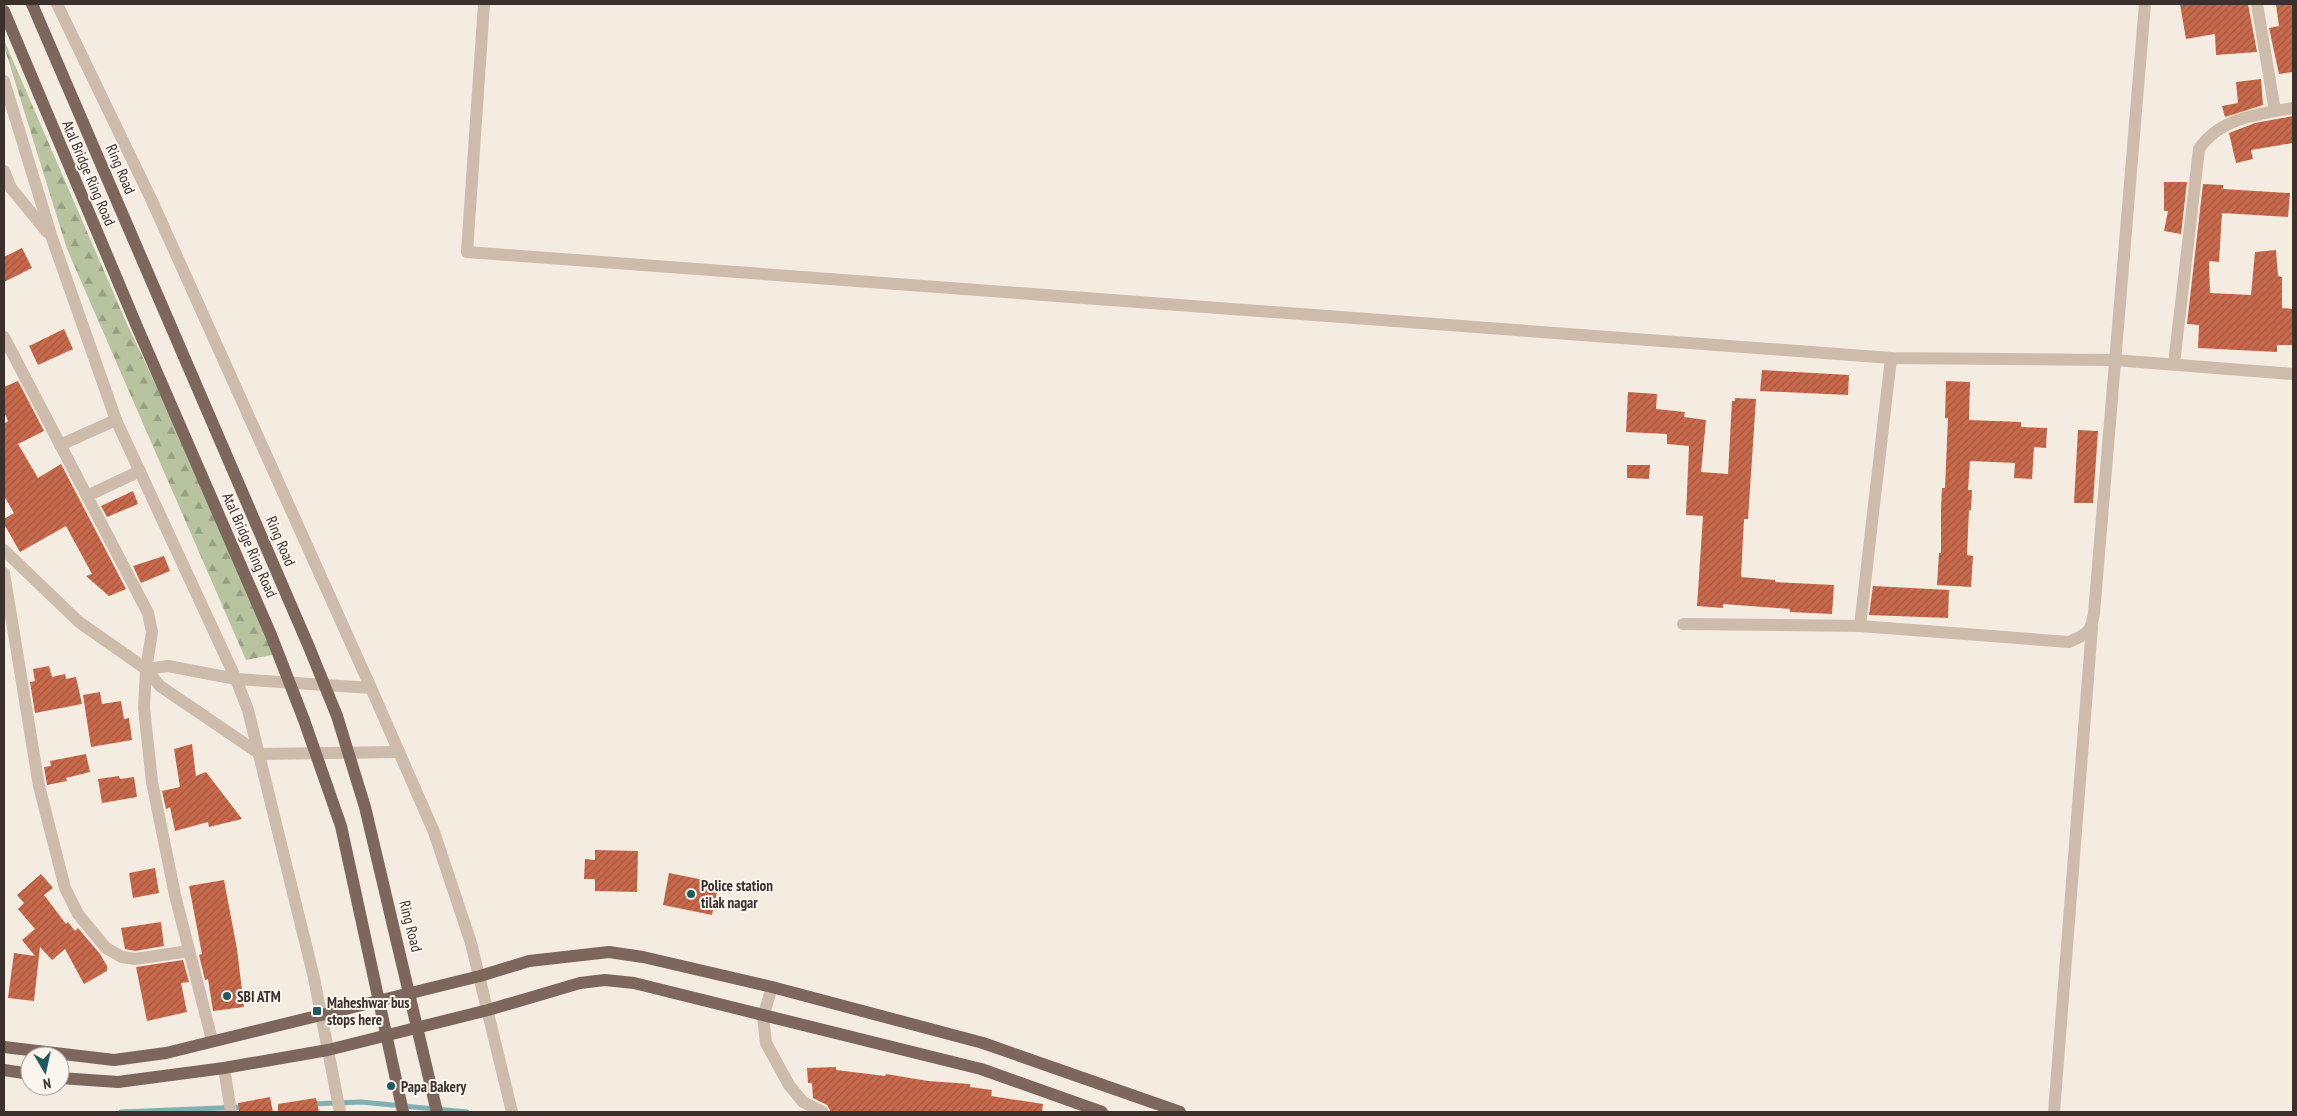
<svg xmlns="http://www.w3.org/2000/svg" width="2297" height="1116" font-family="'PT Sans Narrow',sans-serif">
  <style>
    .forest { fill: url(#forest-firs) }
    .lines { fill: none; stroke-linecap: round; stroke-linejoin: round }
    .stream { stroke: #7fb0b2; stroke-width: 5 }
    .building { fill: url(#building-hatch) }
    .minor { stroke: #cdbbac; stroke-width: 12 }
    .major { stroke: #7d675c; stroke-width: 12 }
    .major-bridge { stroke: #7d675c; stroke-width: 12 }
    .poi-dot { fill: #1f5a5e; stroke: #fbf5ee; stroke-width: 2 }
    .labels { text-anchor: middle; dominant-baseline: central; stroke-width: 4; stroke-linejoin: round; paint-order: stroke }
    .street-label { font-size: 15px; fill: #3b302b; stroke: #fbf5ee }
    .poi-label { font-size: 15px; font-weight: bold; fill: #3b302b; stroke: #fbf5ee; text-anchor: start }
  </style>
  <defs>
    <pattern id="forest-firs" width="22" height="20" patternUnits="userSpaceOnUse" patternTransform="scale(1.25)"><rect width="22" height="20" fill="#b8c4a0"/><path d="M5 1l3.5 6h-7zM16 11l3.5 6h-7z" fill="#97a083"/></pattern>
    <pattern id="building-hatch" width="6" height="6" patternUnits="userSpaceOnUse" patternTransform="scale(1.25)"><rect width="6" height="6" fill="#c8694b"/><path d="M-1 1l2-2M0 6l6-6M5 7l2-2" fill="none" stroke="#a4573f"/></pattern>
  </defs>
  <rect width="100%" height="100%" fill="#f4ebe1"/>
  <polygon class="forest" points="4,40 127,324 282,653 246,660 67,249 4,46"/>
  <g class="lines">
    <g class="stream">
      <polyline points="311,1104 361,1102 467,1112"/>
      <polyline points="121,1112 245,1107"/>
    </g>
  </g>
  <g class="building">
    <polygon points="2180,4 2248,4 2257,52 2216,55 2215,34 2186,39"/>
    <polygon points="2278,4 2293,4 2293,72 2279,74 2269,28 2279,26 2276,5"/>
    <polygon points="2261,79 2263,105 2225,117 2222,106 2238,103 2236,82"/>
    <polygon points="2293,116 2293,143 2251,150 2253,159 2236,163 2229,133 2255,123"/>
    <polygon points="2164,182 2187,182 2181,234 2164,231 2168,211 2164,211"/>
    <polygon points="2203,184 2223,185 2223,189 2290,193 2288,217 2222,213 2219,262 2209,261 2210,293 2251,295 2255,252 2276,250 2278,276 2282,277 2282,308 2293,309 2293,345 2277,345 2277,352 2198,348 2199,325 2187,324"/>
    <polygon points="22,248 32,268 4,282 4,257"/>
    <polygon points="64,329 73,349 38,365 29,346"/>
    <polygon points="1762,370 1849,375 1848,395 1760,391"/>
    <polygon points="18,381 44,431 18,444 38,478 61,464 126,589 109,596 86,576 92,574 66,526 20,552 4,524 4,519 14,513 4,496 4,420 5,423 8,421 4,412 4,387"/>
    <polygon points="1946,381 1970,382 1969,420 2021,422 2021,427 2047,428 2046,448 2034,447 2032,479 2014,478 2015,463 1970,461 1968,490 1972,490 1971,510 1969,510 1967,555 1973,556 1971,587 1937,585 1939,553 1941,553 1941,508 1942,488 1945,488 1948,418 1945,418"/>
    <polygon points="1628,392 1657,394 1656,409 1685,412 1684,417 1706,420 1701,472 1728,474 1732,401 1735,401 1735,398 1756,399 1748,519 1744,519 1741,577 1775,580 1775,582 1834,585 1832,614 1790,612 1790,609 1723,604 1723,608 1697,606 1703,516 1686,515 1689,446 1667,444 1667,434 1626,432"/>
    <polygon points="2078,430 2098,431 2093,503 2074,503"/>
    <polygon points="1627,465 1650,465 1649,479 1627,478"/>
    <polygon points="133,491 138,504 107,517 101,506"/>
    <polygon points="164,556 170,571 141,583 133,566"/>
    <polygon points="1873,586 1949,590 1948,618 1869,615"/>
    <polygon points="49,666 52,677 65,674 66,679 76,677 82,704 35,713 30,682 35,681 33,669"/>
    <polygon points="100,692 102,704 121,701 124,719 129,718 132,740 91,747 83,695"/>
    <polygon points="192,744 196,776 206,772 242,819 209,827 208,822 175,831 170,807 166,809 162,791 180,787 174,749"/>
    <polygon points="86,754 90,772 66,778 67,781 47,785 44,767 51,766 50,761"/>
    <polygon points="119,776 120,779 134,777 137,797 102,803 98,779"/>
    <polygon points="595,850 638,851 637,892 595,891 595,879 584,879 585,859 595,860"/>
    <polygon points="155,868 159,893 133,898 129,873"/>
    <polygon points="669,873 719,883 712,915 663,905"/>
    <polygon points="41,874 53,888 44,895 66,924 68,922 75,931 78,928 100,954 107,966 107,971 84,984 65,949 52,960 40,947 34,1001 8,998 14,953 35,956 22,940 35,929 18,909 24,903 17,895"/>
    <polygon points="224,880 237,949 244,1007 213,1011 208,979 205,980 199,955 202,954 189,886"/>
    <polygon points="161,922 164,946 135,951 125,949 121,928"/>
    <polygon points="183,960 189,982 181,983 187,1012 147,1021 136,967"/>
    <polygon points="836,1067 836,1070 885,1076 886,1074 928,1081 970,1084 970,1087 992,1090 991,1096 1043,1104 1042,1112 831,1112 827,1105 813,1098 812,1083 808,1083 807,1068"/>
    <polygon points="270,1097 273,1112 239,1112 238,1103"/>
    <polygon points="316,1098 319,1112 278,1112 278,1104"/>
  </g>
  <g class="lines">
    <g class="minor">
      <polyline points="57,4 152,201 371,688 434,832 471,943 512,1112"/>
      <polyline points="484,4 467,252 1891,358 2114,360 2293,374"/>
      <polyline points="2257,4 2275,111"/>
      <polyline points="4,81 52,238 116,420 236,679 248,710 314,978 340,1112"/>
      <polyline points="4,171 11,188 47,232"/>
      <polyline points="4,337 148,613 152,632 146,669 144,708 152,782 175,895 212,1040"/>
      <path d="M1891 358 1860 626 2069 642C2087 634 2091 633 2094 613L2145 4"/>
      <path d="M2174 364 2199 149C2220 118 2258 114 2293 108"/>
      <polyline points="60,445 116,420"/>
      <polyline points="87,496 140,471"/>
      <polyline points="4,550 79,622 146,669 160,686 260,754 399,752"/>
      <polyline points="4,573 39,786 65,888 78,914 106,948 122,957 135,959 189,951"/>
      <polyline points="1683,624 1860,626"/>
      <polyline points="146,669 168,666 236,679 371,688"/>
      <polyline points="772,987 763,1017 766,1043 789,1085 803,1102 823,1112"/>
      <polyline points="224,1068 231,1112"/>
      <polyline points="2054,1112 2092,627"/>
    </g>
    <g class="major">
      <polyline points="4,1047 114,1060 166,1053 480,976 529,961 609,952 643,957 772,987 983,1043 1180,1112"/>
      <polyline points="4,1070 30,1074"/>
      <polyline points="60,1078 118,1082 224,1068 328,1050 488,1010 580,983 605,980 634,983 981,1069 1102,1112"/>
    </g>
    <g class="major-bridge">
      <polyline points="32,4 309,647 337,716 365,807 437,1112"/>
      <polyline points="4,11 138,329 271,635 304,720 341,826 403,1112"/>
    </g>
  </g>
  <g class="poi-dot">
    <circle cx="691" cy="894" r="5"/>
    <circle cx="227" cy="996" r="5"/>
    <rect x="312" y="1006" width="10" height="10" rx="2.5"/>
    <circle cx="391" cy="1086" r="5"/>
  </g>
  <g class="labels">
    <g class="street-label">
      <text transform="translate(121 169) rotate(67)">Ring Road</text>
      <text transform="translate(89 173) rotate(67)">Atal Bridge Ring Road</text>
      <text transform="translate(281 541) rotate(67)">Ring Road</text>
      <text transform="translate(250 545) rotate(66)">Atal Bridge Ring Road</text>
      <text transform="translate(411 926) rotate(76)">Ring Road</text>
    </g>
    <g class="poi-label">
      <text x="701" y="885">Police station<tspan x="701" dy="17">tilak nagar</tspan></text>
      <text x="237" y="996">SBI ATM</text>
      <text x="327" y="1002">Maheshwar bus<tspan x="327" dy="17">stops here</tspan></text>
      <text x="401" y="1086">Papa Bakery</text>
    </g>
  </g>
  <rect width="2297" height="1116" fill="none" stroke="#3b302b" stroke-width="10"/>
  <g transform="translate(45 1071) rotate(171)"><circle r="24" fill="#fbf5ee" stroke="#aea6a0"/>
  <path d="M0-4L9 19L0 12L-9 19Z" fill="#1f5a5e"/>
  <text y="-8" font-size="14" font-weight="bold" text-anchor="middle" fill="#3b302b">N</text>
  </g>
</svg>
